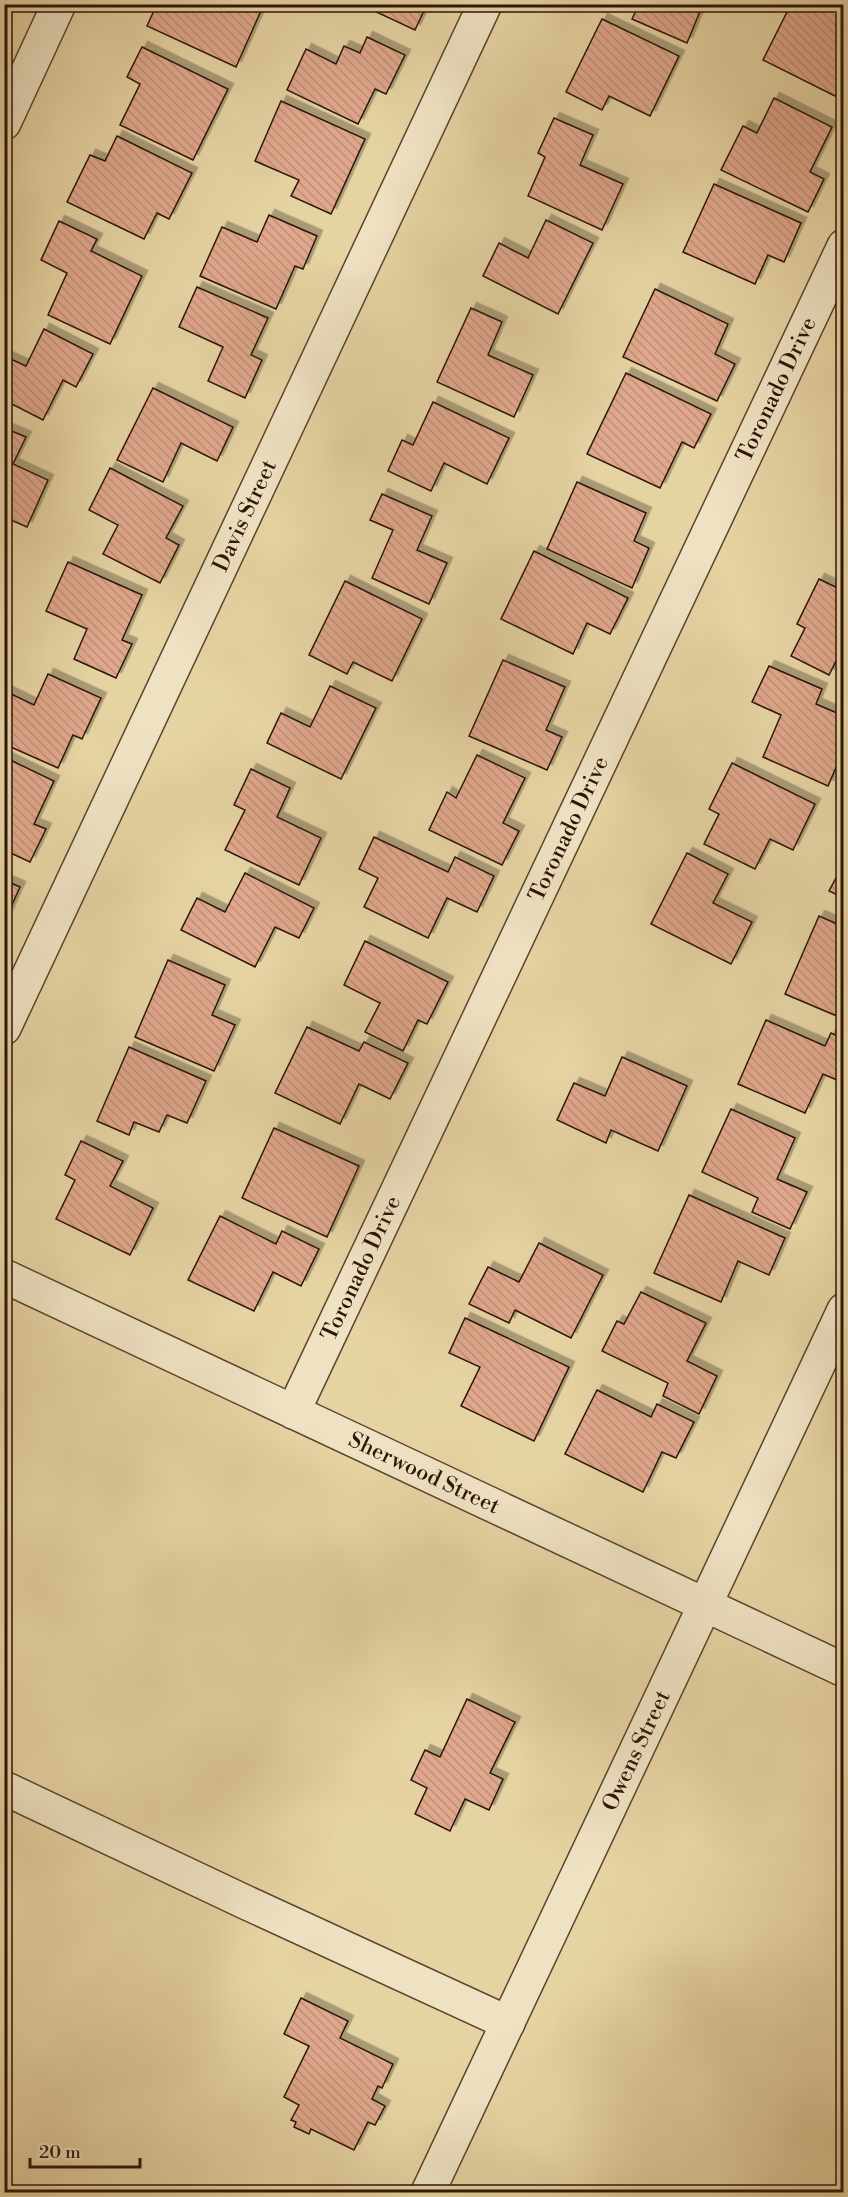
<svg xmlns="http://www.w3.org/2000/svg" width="848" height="2197" font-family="'Libre Bodoni',serif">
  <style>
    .building { fill: url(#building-back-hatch); stroke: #2c1509; stroke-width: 1.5; filter: url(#shadow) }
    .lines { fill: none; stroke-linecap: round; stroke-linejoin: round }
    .minor-casing { stroke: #5a442f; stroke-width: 36 }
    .minor { stroke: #efe2c3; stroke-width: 33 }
    .labels { text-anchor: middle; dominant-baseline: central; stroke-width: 5; stroke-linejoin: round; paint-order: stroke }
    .street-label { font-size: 22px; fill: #2c1509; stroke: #efe2c3 }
  </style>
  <defs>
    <pattern id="building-back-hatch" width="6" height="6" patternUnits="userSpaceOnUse" patternTransform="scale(1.5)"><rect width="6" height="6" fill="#dfa78c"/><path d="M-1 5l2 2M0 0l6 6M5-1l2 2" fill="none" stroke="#c08f77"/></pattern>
    <filter id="shadow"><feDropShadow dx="5.5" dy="-5.5" stdDeviation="0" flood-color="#0004"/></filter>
  </defs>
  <rect width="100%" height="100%" fill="#e6d3a2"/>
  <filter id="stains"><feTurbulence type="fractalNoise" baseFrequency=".00333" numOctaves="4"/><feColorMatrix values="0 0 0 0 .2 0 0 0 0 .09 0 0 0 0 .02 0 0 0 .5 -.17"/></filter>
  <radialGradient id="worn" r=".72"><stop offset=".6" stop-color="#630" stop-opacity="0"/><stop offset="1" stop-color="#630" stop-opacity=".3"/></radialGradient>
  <g class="building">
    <polygon points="157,4 264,4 236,67 147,26"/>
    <polygon points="377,4 427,4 415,30 374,11"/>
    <polygon points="639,4 703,4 687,43 632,19"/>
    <polygon points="791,4 821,4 844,15 844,79 835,96 763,60"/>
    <polygon points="602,19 679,56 650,116 609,96 602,110 566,92"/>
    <polygon points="367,37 405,55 386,94 375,89 358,124 287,90 306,49 336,64 344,46 360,53"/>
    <polygon points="142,47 228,89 193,160 120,125 140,84 127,77"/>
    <polygon points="774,98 832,127 810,172 824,179 808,212 721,170 743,126 757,133"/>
    <polygon points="281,101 365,139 331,214 291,196 299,180 255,161"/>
    <polygon points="554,118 593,135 580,165 623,184 602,230 528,196 545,157 538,153"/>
    <polygon points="117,136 192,173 169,219 157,213 144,239 67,202 90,155 105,161"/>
    <polygon points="714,184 801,223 784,262 768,255 755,284 683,252"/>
    <polygon points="269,215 317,236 303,269 295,266 276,309 200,276 222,227 257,242"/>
    <polygon points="546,220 593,243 558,314 483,276 499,243 528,258"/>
    <polygon points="59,221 97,239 91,251 142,276 110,344 48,315 67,273 41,260"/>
    <polygon points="197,287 268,318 251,355 262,360 245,398 208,381 223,347 179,327"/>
    <polygon points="655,289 728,324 715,354 735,364 717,401 623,357"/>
    <polygon points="471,308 502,322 488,355 533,375 514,417 437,382"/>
    <polygon points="44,329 93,354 76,387 63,380 43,420 4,400 4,356 26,366"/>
    <polygon points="626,373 711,414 694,448 682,442 660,488 587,454"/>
    <polygon points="153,388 233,427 217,461 181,443 163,482 117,460"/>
    <polygon points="433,402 509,438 487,484 444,463 431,491 388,471 402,440 413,445"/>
    <polygon points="4,428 26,437 13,464 48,480 27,527 4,517"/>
    <polygon points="110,468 183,506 166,538 179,545 160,583 103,554 118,525 89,510"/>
    <polygon points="577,482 646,513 634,541 649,548 632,588 547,549"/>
    <polygon points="382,494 432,516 417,550 447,563 429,604 372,578 393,530 370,520"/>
    <polygon points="534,551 628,598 610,634 587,623 573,654 501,619"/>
    <polygon points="68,562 142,595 122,640 132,644 116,678 74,659 87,629 46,611"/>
    <polygon points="819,579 844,591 844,645 829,675 791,656 805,628 797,624"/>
    <polygon points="345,581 422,619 392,681 353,662 347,674 309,655"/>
    <polygon points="503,660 565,687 546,730 562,737 547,770 469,736"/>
    <polygon points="769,666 822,689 816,704 844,716 844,749 828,786 763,757 781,715 752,702"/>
    <polygon points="48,674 101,698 82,739 73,735 58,768 4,744 4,697 7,692 34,705"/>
    <polygon points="330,686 376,708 341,779 267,743 281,713 310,727"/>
    <polygon points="477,755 525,778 503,823 519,831 502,865 429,830 447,792 456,798"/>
    <polygon points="4,757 54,781 34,824 46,829 30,862 4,850"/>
    <polygon points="732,763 815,804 793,850 770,839 755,869 704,844 719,814 709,809"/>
    <polygon points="251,769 290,788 277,817 321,838 299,885 225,850 245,810 234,805"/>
    <polygon points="374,837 448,872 455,857 494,876 477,912 447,898 428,938 364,907 378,878 359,869"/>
    <polygon points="687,853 728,874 713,903 752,922 731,964 651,924"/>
    <polygon points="844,863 844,898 829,891"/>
    <polygon points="245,873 314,908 299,938 275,927 255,967 181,930 197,898 225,912"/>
    <polygon points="4,880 20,887 6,918 4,918"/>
    <polygon points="819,916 844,927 844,1019 785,994"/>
    <polygon points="365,941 448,982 427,1024 418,1020 403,1051 365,1032 380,1003 344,985"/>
    <polygon points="168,960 225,985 212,1015 235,1025 214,1071 135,1037"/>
    <polygon points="766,1020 825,1046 831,1033 844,1039 844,1083 823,1074 805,1113 738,1084"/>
    <polygon points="307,1027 359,1051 364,1042 408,1063 390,1099 359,1084 340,1124 275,1093"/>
    <polygon points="129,1047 206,1081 187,1123 167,1115 159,1132 134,1122 129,1135 97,1121"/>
    <polygon points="622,1057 687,1086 658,1151 611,1130 606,1143 557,1120 574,1083 605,1096"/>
    <polygon points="731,1109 795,1138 777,1179 807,1192 790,1229 752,1212 758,1198 702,1172"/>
    <polygon points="274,1128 359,1166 327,1237 242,1198"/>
    <polygon points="81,1141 123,1161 110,1186 153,1208 130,1255 56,1219 75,1180 65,1175"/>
    <polygon points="689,1195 785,1238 769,1275 738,1261 721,1302 654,1273"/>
    <polygon points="220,1216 276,1244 282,1231 319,1249 301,1286 273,1272 254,1311 188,1280"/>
    <polygon points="539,1243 603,1275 571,1338 515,1310 509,1323 469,1304 488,1267 519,1282"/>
    <polygon points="641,1292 706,1323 687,1361 717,1376 699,1414 663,1396 668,1383 602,1351 617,1321 624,1324"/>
    <polygon points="465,1318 569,1367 534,1441 461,1406 480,1367 449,1353"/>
    <polygon points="597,1390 651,1417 657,1404 694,1422 676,1458 662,1452 643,1492 565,1454"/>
    <polygon points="467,1699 515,1722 490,1773 503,1779 489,1810 465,1799 450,1831 415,1814 427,1788 411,1780 425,1750 440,1757"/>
    <polygon points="301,1998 348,2021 340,2038 393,2064 382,2088 378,2086 372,2099 385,2106 375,2125 368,2122 354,2150 311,2129 309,2134 294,2127 296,2122 291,2120 299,2105 284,2097 309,2046 284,2034"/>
  </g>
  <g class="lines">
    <g class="minor-casing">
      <g id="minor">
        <polyline points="4,123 59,4"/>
        <path id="s1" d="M4 1028 485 4"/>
        <path id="s2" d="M4 1276 844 1670"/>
        <path id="s3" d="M293 1412 844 246"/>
        <polyline points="4,1788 245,1902 508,2023"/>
        <path id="s4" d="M428 2192 844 1310"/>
      </g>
    </g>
    <use href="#minor" class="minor"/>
  </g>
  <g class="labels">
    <g class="street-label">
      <text stroke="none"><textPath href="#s3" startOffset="1131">Toronado Drive</textPath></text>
      <text stroke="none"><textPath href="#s1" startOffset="566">Davis Street</textPath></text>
      <text stroke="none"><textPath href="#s3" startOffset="645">Toronado Drive</textPath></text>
      <text stroke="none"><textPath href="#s3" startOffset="159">Toronado Drive</textPath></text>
      <text stroke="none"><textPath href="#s2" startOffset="464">Sherwood Street</textPath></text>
      <text stroke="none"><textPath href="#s4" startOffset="488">Owens Street</textPath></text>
    </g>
  </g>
  <rect width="848" height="2197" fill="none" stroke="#e6d3a2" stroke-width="24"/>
  <rect x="6" y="6" width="836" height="2185" fill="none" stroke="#2c1509" stroke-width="3"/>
  <rect x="12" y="12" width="824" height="2173" fill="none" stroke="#2c1509" stroke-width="1.5"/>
  <path d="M30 2158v9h110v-9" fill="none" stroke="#2c1509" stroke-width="3"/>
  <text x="39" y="2158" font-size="18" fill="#2c1509" stroke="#efe2c3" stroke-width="4.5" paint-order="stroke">20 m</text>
  <rect width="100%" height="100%" filter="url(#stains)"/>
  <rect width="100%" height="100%" fill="url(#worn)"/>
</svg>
